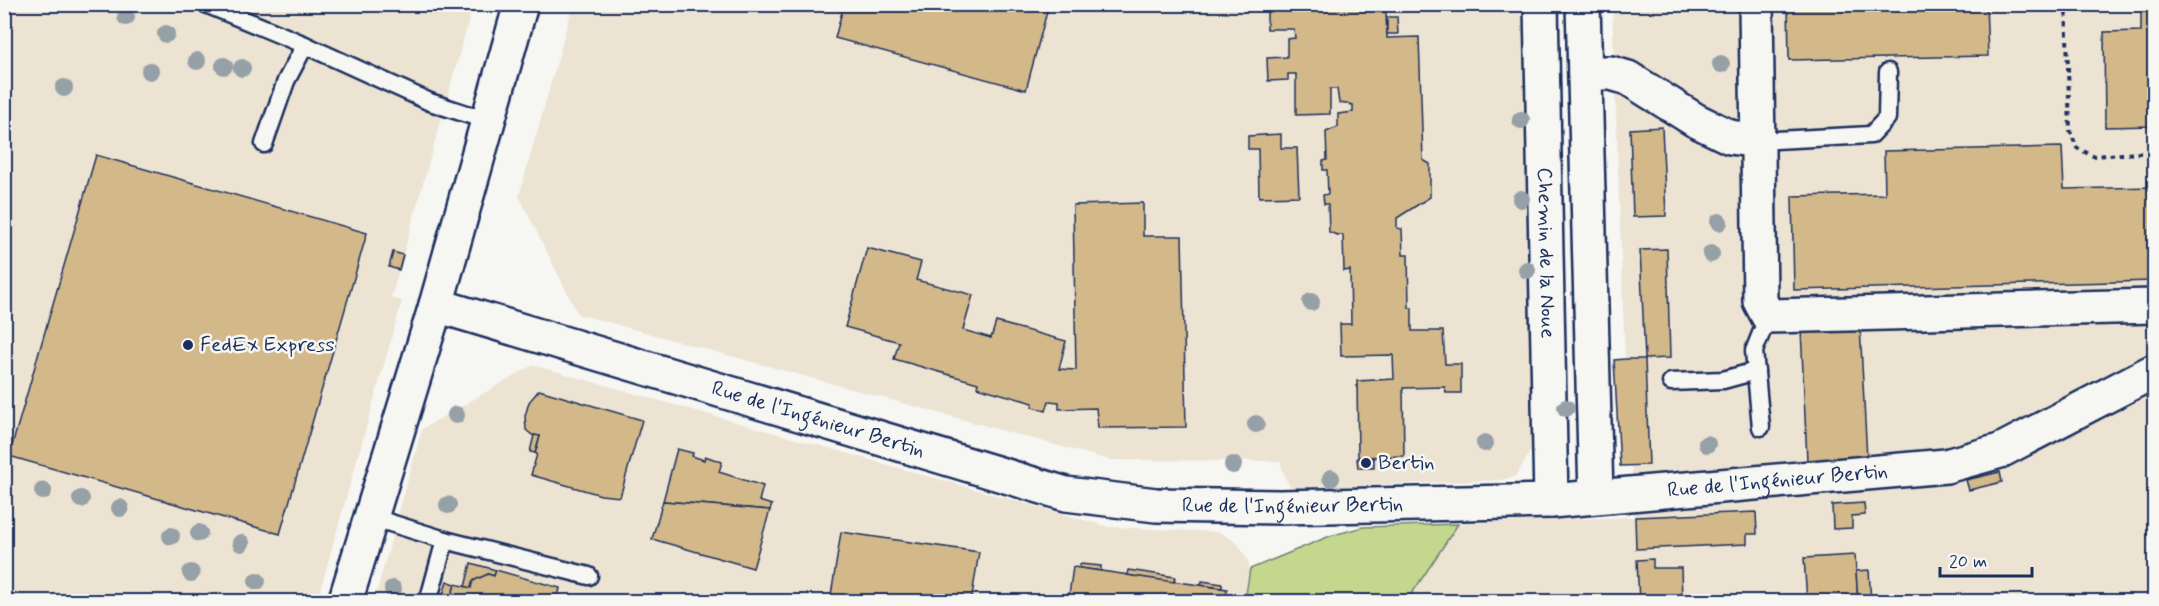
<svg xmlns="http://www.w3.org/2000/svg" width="2159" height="606" font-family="Mynerve,sans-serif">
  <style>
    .built { fill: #ece3d2 }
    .green { fill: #c4d88d; stroke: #708476; stroke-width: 1.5 }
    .building { fill: #d3b889; stroke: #1b2f5e; stroke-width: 1.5 }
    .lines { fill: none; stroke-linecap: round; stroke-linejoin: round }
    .lane-casing { stroke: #1b2f5e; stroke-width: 21 }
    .street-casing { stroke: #1b2f5e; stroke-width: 38 }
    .path { stroke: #1b2f5e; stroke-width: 4; stroke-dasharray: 4.5 4.5; stroke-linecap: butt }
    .lane { stroke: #f6f6f2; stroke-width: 16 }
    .street { stroke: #f6f6f2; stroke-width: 33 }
    .tree { fill: #95a0a7 }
    .poi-dot { fill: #1b2f5e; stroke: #f6f6f2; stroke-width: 2 }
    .labels { text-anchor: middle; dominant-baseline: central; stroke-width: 5; stroke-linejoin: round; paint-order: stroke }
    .street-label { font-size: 21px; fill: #1b2f5e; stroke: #f6f6f2 }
    .poi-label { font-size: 21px; fill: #1b2f5e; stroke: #f6f6f2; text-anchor: start }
  </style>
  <rect width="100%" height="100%" fill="#f6f6f2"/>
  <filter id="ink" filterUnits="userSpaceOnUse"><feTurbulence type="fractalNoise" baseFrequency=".0167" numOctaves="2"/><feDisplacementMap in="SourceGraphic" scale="12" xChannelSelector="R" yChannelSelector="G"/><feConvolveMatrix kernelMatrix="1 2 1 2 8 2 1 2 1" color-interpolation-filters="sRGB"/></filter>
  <g filter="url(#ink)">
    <g class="built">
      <polygon points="4,5 473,5 391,298 402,301 317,601 5,601"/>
      <polygon points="573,5 1531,5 1541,431 1520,470 1514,477 1501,480 1297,488 1291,487 1285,478 1280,461 1110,460 578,314 519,196"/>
      <polygon points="1612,5 2154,5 2154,601 1277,602 1330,536 1363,527 1634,517 1632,466 1620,466 1614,360 1625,359"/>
      <polygon points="533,365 1109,527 1217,532 1223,534 1238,544 1247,559 1250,569 1245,602 374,602 422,429"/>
    </g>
    <polygon class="green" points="1458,524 1407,601 1245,601 1250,569 1330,536 1363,527"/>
    <g class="building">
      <polygon points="844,4 1049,4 1026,90 835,38"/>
      <polygon points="1267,4 1377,4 1378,12 1386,12 1387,38 1419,37 1423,160 1430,164 1430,197 1397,218 1397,228 1402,229 1403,255 1408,255 1409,308 1412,308 1412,331 1443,331 1445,364 1461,364 1461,393 1446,393 1445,387 1403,388 1404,456 1358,457 1357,381 1394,379 1393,355 1341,356 1340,324 1351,324 1350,270 1344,271 1343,235 1337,235 1329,232 1328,204 1324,204 1323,195 1328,194 1327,170 1323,170 1323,161 1327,160 1326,132 1338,127 1338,114 1353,112 1353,105 1339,103 1337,89 1330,89 1330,114 1296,115 1296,74 1288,74 1288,80 1268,81 1267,58 1287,57 1287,39 1295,38 1294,29 1267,29"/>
      <polygon points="1788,4 1986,4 1988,56 1789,60"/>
      <polygon points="2141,4 2154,4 2154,126 2105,127 2104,32 2141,31"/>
      <polygon points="1387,17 1397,17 1398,34 1387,34"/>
      <polygon points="1662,127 1666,216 1633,217 1630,129"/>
      <polygon points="1281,134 1281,148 1297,148 1299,196 1259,197 1258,149 1248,149 1248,136"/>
      <polygon points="2062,147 2064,189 2154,187 2154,281 1794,290 1792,196 1885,194 1884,151"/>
      <polygon points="96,155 367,233 280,534 9,456"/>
      <polygon points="1143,203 1143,236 1182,236 1186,427 1098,428 1096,408 1059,409 1059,402 1049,401 1046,411 1032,407 1033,403 977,387 978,383 894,359 899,342 845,327 867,248 921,262 916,280 973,295 963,330 991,338 996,322 1066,341 1059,369 1076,370 1073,205"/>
      <polygon points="1667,249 1670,358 1645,359 1640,250"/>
      <polygon points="393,252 403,255 399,270 389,267"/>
      <polygon points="1860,326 1867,459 1807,461 1801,329"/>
      <polygon points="1625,359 1645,359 1649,465 1620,466 1614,360"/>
      <polygon points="539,390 642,420 620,497 601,495 531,475 537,454 535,453 540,436 532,435 526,430 525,416 529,402"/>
      <polygon points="534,435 540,436 535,453 530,452"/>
      <polygon points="677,449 693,453 692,456 704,460 705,456 722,462 719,472 763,486 759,501 772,505 770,510 663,501"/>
      <polygon points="1374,458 1374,468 1358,468 1357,459"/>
      <polygon points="2000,472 2002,482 1969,490 1966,480"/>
      <polygon points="663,501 770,510 753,568 652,539"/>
      <polygon points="1864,503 1865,515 1852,516 1852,528 1833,529 1832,505"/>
      <polygon points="1756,512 1757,534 1747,534 1747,544 1636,549 1635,517"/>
      <polygon points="841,532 979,552 971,602 830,602"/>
      <polygon points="1855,555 1858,602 1807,602 1804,558"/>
      <polygon points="1653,559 1653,568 1681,568 1682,602 1639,602 1637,560"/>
      <polygon points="471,563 496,570 494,576 488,574 473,581 471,588 465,587"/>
      <polygon points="1080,564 1101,566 1101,571 1080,568"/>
      <polygon points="1073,567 1227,589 1225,602 1068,602"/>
      <polygon points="496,570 560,588 557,602 450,602 455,584 471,588 473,581 488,574 494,576"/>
      <polygon points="1128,570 1175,577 1174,582 1127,575"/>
      <polygon points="1869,570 1871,602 1858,602 1856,571"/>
      <polygon points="447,581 455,584 450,602 441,602"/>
      <polygon points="1202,581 1222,584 1222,588 1201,585"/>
      <polygon points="688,596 710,602 687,602"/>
    </g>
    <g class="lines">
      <g class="lane-casing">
        <g id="lane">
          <polyline points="206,4 305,45 430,102 488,121"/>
          <polyline points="1758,141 1871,135 1887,118 1888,72"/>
          <polyline points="264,144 286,81 305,45"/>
          <polyline points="1671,382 1723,380 1756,371"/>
          <polyline points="1761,427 1754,351 1768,316"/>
          <polyline points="371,517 445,540"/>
          <polyline points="428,602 445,540 589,576"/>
        </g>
      </g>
      <g class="street-casing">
        <g id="street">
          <path id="s1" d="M1541 4 1551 501"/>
          <polyline points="1583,4 1596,496"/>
          <polyline points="1756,4 1760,301 1768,316 2154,306"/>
          <polyline points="1585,73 1611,73 1628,78 1695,120 1730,137 1758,141"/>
          <path id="s2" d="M436 305 1066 494 1156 505 1280 507 1551 501 1946 466 2000 451 2154 371"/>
          <polyline points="345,602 436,305 521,4"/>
        </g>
      </g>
      <polyline class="path" points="2066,4 2070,131 2077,148 2093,156 2154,152"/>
      <use href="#lane" class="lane"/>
      <use href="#street" class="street"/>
    </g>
    <g class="tree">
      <circle cx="126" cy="17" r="9"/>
      <circle cx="166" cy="34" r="9"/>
      <circle cx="197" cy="61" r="9"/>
      <circle cx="1721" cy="64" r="9"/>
      <circle cx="224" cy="66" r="9"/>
      <circle cx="242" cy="68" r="9"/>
      <circle cx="150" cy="71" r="9"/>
      <circle cx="64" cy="88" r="9"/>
      <circle cx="1521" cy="120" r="9"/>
      <circle cx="1521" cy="199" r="9"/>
      <circle cx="1719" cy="222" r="9"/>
      <circle cx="1711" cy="254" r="9"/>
      <circle cx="1527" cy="270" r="9"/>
      <circle cx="1311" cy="302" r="9"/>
      <circle cx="1566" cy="408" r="9"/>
      <circle cx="456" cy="415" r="9"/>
      <circle cx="1256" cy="424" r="9"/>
      <circle cx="1485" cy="443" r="9"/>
      <circle cx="1707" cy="444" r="9"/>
      <circle cx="1233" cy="465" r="9"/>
      <circle cx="1331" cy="478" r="9"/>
      <circle cx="43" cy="491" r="9"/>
      <circle cx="81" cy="499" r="9"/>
      <circle cx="448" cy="505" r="9"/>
      <circle cx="120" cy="508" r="9"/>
      <circle cx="199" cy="533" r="9"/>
      <circle cx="171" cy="536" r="9"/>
      <circle cx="241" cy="543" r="9"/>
      <circle cx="191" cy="573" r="9"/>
      <circle cx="257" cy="581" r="9"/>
      <circle cx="393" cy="589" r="9"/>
    </g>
  </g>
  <g class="poi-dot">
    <circle cx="188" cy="345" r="6"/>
    <circle cx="1366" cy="463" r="6"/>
  </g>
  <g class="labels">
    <g class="street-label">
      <text stroke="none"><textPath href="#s1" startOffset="249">Chemin de la Noue</textPath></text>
      <text stroke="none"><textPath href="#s2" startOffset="399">Rue de l'Ingénieur Bertin</textPath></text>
      <text stroke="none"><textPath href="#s2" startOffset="1371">Rue de l'Ingénieur Bertin</textPath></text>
      <text stroke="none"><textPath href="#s2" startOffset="885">Rue de l'Ingénieur Bertin</textPath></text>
    </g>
    <g class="poi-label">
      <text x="200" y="345">FedEx Express</text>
      <text x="1378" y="463">Bertin</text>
    </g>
  </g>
  <rect width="2159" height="606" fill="none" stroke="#f6f6f2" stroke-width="24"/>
  <rect x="12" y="12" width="2135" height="582" fill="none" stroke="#1b2f5e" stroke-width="2" filter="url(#ink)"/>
  <path d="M1940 567v9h92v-9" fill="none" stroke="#1b2f5e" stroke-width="3"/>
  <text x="1949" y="567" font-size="18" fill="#1b2f5e" stroke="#f6f6f2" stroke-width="4.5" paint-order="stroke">20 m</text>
</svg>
